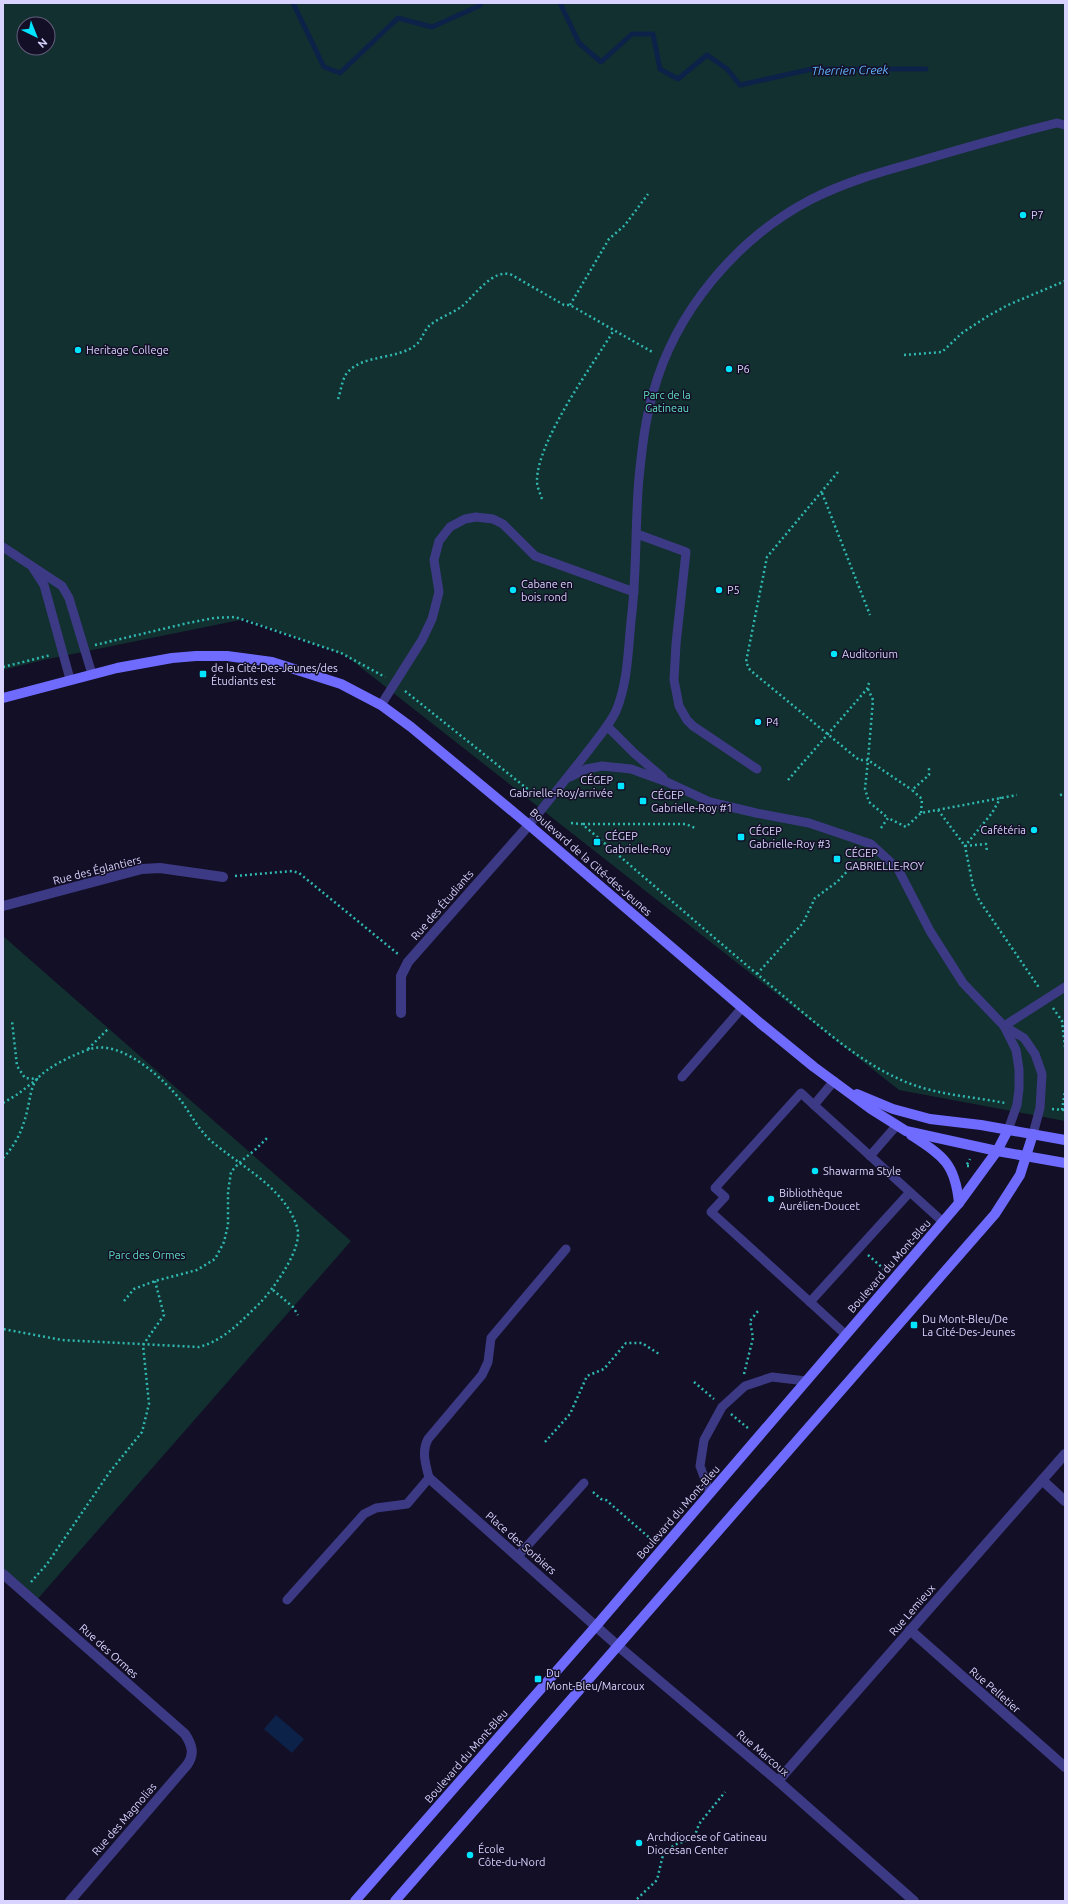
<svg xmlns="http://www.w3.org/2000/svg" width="1068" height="1904" font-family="Ubuntu,sans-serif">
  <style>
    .green { fill: #12302f; fill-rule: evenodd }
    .water { fill: #0c2248 }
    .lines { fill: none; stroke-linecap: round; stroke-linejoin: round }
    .stream { stroke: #0c2248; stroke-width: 5 }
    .path { stroke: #2fb8b0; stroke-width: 2.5; stroke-dasharray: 2 3; stroke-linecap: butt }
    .lane { stroke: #3d3a85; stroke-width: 9 }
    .street { stroke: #3d3a85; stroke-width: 10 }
    .secondary { stroke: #6f6bff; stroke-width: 10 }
    .poi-dot { fill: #00e5ff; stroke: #130f26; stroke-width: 1.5 }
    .labels { text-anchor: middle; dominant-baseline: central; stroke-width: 3; stroke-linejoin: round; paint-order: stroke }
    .poi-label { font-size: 11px; fill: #d9d4ff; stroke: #130f26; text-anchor: start }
    .park-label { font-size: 11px; fill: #5fe0c0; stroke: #130f26 }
    .street-label { font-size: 11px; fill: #d9d4ff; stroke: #130f26 }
    .water-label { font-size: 12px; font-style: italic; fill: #62b6ff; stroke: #130f26 }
  </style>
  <rect width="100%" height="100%" fill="#130f26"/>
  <g class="green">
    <path d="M3 3H1065V1121L899 1090 345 655 245 619 43 660 3 670ZM24 24H48V48H24Z"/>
    <polygon points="3,936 351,1241 35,1602 3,1574"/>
  </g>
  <polygon class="water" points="276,1715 304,1739 292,1753 264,1729"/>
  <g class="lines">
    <g class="stream">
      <polyline points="293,3 324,67 340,73 398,18 432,27 479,6 481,3"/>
      <polyline points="560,3 579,43 601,62 632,34 653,34 660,69 678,79 707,55 727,69 740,85 812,69 926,69"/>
    </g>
    <g class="path">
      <polyline points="570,305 609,239 625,225 648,194"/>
      <polyline points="904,355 942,352 962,333 988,316 1008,305 1065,281"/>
      <path d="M338 399C341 391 342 379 347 373 362 354 399 360 417 344 422 339 424 331 429 326 438 318 451 314 461 307 474 297 493 267 512 275L564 305H570L654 353"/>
      <polyline points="838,472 767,557 746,662 750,670 859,760 868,760 865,789 869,802 888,818"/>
      <polyline points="822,493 870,615"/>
      <path d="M542 499C540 493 537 487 537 481 537 441 592 366 614 330"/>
      <polyline points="95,645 188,623 214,618 235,617 341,653 385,677"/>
      <polyline points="3,667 51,655"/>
      <polyline points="868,689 873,700 868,760 912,790"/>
      <polyline points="405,691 530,791"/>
      <polyline points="788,780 867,689 869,683"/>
      <polyline points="1060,795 1065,794"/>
      <polyline points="1001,797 992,813 965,846 973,886 979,900 1040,989"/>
      <polyline points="938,810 965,846 986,844 987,851"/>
      <polyline points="921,813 922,799 912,790 929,775 929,767"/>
      <path d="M571 823 582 824C649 881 715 939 782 995 821 1027 863 1066 911 1084 940 1095 974 1097 1005 1103"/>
      <polyline points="583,824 686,824 695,828"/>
      <polyline points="881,828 888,818 906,827 921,813 1017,795"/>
      <polyline points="235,876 292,871 299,873 398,954"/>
      <polyline points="757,974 803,923 815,898 837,882 856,862"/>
      <polyline points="1053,1008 1062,1021 1065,1047"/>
      <polyline points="88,1049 108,1029"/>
      <polyline points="3,1103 18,1094 37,1079 25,1078 17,1066 12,1021"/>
      <polyline points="1052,1109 1065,1110"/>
      <polyline points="1062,1110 1065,1091"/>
      <path d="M3 1158C17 1144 24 1126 28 1107 30 1099 31 1086 37 1079 47 1067 75 1054 90 1049 122 1039 165 1080 182 1102 191 1115 198 1128 209 1139 239 1166 284 1186 297 1227 304 1248 273 1289 260 1303 241 1321 225 1340 199 1347L62 1340 3 1329"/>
      <polyline points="969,1166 966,1166 970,1159"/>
      <polyline points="868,1255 885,1270"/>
      <polyline points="273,1290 293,1307 298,1315"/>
      <polyline points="124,1301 134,1289 155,1281 197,1270 215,1259 224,1242 228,1225 228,1192 231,1172 239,1163 256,1149 267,1138"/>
      <polyline points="744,1374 753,1338 750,1321 758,1311"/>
      <polyline points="694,1382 714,1399"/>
      <polyline points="731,1414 749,1429"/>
      <polyline points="545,1442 570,1414 587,1376 604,1369 626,1343 642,1343 659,1354"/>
      <polyline points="593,1492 601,1499 606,1500 652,1540"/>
      <polyline points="31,1582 47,1564 109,1473 142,1432 149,1404 143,1345 164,1315 155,1281"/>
      <polyline points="637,1899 657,1880 663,1855 674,1845 694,1838 699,1824 725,1792"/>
    </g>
    <g class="lane">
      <polyline points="637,534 686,552 676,644 674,680 679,706 687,720 693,726 757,769"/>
      <polyline points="3,547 62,586 69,598 92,674"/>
      <polyline points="33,568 44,585 70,679"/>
      <polyline points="381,705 422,640 432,619 439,592 434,560 439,541 450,527 465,519 476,517 493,519 503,524 535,556 634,592"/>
      <polyline points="607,726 634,753 663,778"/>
      <polyline points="570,777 586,769 602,766 631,769 667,782 710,802 756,813 809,823 871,844 898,869 930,931 963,983 1004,1026 1016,1050 1019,1069 1019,1089 1017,1105 1008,1130"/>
      <path d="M529 825C550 799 571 773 592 746 600 735 610 724 616 711 629 680 628 644 632 612 637 567 635 522 639 478 642 449 645 420 653 393 675 312 736 239 810 200 843 183 877 173 913 163 953 151 993 140 1033 129L1057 123 1065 125"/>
      <polyline points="1004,1026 1024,1038 1035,1054 1042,1074 1040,1108 1033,1134"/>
      <polyline points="1004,1026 1065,987"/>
      <polyline points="682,1077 742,1008"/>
      <polyline points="814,1105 834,1081"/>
      <polyline points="870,1156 897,1125"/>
      <polyline points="910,1192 810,1302 711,1212 725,1197 715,1188 801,1093 814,1105 943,1222"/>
      <polyline points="810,1302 846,1335"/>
      <polyline points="710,1493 700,1466 704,1440 722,1407 745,1386 772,1377 806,1381"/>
      <polyline points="518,1556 584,1483"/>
      <path d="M287 1600 364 1514 376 1508 407 1504 429 1478C426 1465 421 1452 428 1439L482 1375 488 1362 491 1338 566 1249"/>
    </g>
    <g class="street">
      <polyline points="3,906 142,869 160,868 223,877"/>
      <polyline points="401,1013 401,976 408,962 529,825"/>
      <polyline points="429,1478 618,1646 778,1781 914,1901"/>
      <polyline points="1042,1480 1065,1501"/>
      <path d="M3 1574 185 1734C192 1745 195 1754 187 1765L70 1901"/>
      <polyline points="910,1630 1065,1767"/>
      <polyline points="778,1781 1065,1454"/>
    </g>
    <g class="secondary">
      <polyline points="3,698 117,668 172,658 196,656 227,656 272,662 341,684 381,705 411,727 529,825 760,1023 814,1067 871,1109 906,1131 997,1151 1065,1163"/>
      <polyline points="857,1094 893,1109 930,1119 981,1125 1065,1140"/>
      <path d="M911 1135C943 1156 955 1163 959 1203"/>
      <polyline points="355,1901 596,1626 959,1203 997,1151 1008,1130"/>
      <polyline points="395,1901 995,1214 1020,1175 1033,1134"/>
    </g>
  </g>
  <g class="poi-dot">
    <circle cx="1023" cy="215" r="4"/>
    <circle cx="78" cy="350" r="4"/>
    <circle cx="729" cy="369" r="4"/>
    <circle cx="513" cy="590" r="4"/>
    <circle cx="719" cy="590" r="4"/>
    <circle cx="834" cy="654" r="4"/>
    <rect x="199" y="670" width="8" height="8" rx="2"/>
    <circle cx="758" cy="722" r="4"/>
    <rect x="617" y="782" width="8" height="8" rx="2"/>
    <rect x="639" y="797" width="8" height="8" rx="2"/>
    <circle cx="1034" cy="830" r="4"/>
    <rect x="737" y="833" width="8" height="8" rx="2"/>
    <rect x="593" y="838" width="8" height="8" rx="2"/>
    <rect x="833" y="855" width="8" height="8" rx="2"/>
    <circle cx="815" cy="1171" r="4"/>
    <circle cx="771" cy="1199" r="4"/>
    <rect x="910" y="1321" width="8" height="8" rx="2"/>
    <rect x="534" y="1675" width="8" height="8" rx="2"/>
    <circle cx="639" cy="1843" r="4"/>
    <circle cx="470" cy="1855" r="4"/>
  </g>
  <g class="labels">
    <g class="poi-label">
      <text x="1031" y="215">P7</text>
      <text x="86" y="350">Heritage College</text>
      <text x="737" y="369">P6</text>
      <text x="521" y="584">Cabane en<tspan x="521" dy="13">bois rond</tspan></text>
      <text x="727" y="590">P5</text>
      <text x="842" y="654">Auditorium</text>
      <text x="211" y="668">de la Cité-Des-Jeunes/des<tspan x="211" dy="13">Étudiants est</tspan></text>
      <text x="766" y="722">P4</text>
      <text x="613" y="780" text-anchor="end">CÉGEP<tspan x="613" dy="13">Gabrielle-Roy/arrivée</tspan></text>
      <text x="651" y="795">CÉGEP<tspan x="651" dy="13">Gabrielle-Roy #1</tspan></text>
      <text x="1026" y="830" text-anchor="end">Cafétéria</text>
      <text x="749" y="831">CÉGEP<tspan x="749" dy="13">Gabrielle-Roy #3</tspan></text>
      <text x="605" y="836">CÉGEP<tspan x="605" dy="13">Gabrielle-Roy</tspan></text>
      <text x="845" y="853">CÉGEP<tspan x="845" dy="13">GABRIELLE-ROY</tspan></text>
      <text x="823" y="1171">Shawarma Style</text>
      <text x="779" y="1193">Bibliothèque<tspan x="779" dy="13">Aurélien-Doucet</tspan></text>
      <text x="922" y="1319">Du Mont-Bleu/De<tspan x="922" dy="13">La Cité-Des-Jeunes</tspan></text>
      <text x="546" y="1673">Du<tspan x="546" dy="13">Mont-Bleu/Marcoux</tspan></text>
      <text x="647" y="1837">Archdiocese of Gatineau<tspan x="647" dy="13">Diocesan Center</tspan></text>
      <text x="478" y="1849">École<tspan x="478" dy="13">Côte-du-Nord</tspan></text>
    </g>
    <g class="park-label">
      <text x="667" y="395">Parc de la<tspan x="667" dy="13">Gatineau</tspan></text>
      <text x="147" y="1255">Parc des Ormes</text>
    </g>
    <g class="street-label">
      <text transform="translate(591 862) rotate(41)">Boulevard de la Cité-des-Jeunes</text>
      <text transform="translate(97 870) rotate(-14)">Rue des Églantiers</text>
      <text transform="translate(442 905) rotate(-49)">Rue des Étudiants</text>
      <text transform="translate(889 1266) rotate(-49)">Boulevard du Mont-Bleu</text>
      <text transform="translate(678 1512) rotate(-49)">Boulevard du Mont-Bleu</text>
      <text transform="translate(521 1543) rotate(41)">Place des Sorbiers</text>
      <text transform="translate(912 1610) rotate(-49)">Rue Lemieux</text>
      <text transform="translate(109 1651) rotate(42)">Rue des Ormes</text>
      <text transform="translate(995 1690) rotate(41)">Rue Pelletier</text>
      <text transform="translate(763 1753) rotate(40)">Rue Marcoux</text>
      <text transform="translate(466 1756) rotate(-49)">Boulevard du Mont-Bleu</text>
      <text transform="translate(124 1819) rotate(-49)">Rue des Magnolias</text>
    </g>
    <g class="water-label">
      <text transform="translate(850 70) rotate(-1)">Therrien Creek</text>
    </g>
  </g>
  <rect width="1068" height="1904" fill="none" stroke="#d9d4ff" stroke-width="8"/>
  <g transform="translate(36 36) rotate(137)"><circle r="19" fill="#130f26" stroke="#625e7d"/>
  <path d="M0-3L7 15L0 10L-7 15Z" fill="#00e5ff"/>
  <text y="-6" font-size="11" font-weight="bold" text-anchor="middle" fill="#d9d4ff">N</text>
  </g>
</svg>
